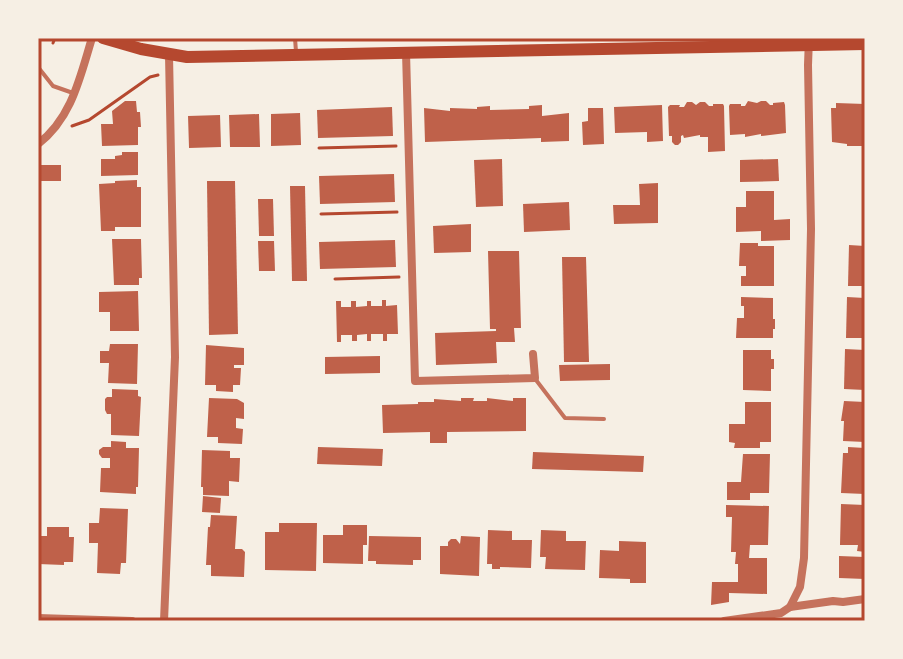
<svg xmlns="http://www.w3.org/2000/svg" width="903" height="659" font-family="'Roboto Condensed',sans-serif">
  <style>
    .building { fill: #bf614a }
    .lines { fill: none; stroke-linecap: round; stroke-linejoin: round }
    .path { stroke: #b5482f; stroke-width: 3 }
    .service { stroke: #c5725c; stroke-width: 4 }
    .minor { stroke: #c5725c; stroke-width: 8 }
    .primary { stroke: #b5482f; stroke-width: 12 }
    .neatline { fill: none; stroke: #b5482f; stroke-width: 3 }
  </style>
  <rect width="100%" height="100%" fill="#f6efe4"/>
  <g class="building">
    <polygon points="125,101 136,101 137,112 140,112 141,127 138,127 138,145 102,146 101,124 113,124 112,111"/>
    <polygon points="748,101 757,103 761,101 766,101 770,105 773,105 773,103 784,102 785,105 786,133 761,136 761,134 745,137 745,134 730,135 729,106 730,104 741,104 741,106 745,106"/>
    <polygon points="687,102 692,102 696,105 700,102 705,102 709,106 713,106 713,104 723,104 724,106 725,151 708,152 708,137 700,137 700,135 684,138 683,135 681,136 681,142 678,145 675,145 672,142 672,136 669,136 668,107 670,105 680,105 679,107 684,107"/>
    <polygon points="836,103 865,104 865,146 847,146 847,144 832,142 831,108 836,108"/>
    <polygon points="542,105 542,116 569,113 569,141 541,142 541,138 425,142 424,108 450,111 450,108 477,109 477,107 490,106 490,110 529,109 529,106"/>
    <polygon points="662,105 663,141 647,142 647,132 615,133 614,107"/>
    <polygon points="392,107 393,136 318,138 317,110"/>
    <polygon points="588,108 603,108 604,144 583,145 582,122 588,121"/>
    <polygon points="300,113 301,145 271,146 271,114"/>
    <polygon points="259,114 260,147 230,147 229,115"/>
    <polygon points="220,115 221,147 189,148 188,116"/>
    <polygon points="122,152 138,152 138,175 101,176 101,159 115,159 115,156 122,155"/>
    <polygon points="502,159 503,206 476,207 474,160"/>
    <polygon points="778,159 779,181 740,182 740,160"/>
    <rect x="38" y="165" width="23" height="16"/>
    <polygon points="394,174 395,202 320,204 319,176"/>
    <polygon points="137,180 137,187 141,187 141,227 115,227 115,231 101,231 99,184 115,183 115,181"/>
    <polygon points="207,181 235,181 238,334 209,335"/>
    <polygon points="658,183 658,223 614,224 613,205 640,205 639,184"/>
    <polygon points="290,186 305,186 307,281 292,281"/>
    <polygon points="746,191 774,191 774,220 790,219 790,240 761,241 761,231 736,232 736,207 746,207"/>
    <polygon points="258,199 273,199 274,236 259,236"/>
    <polygon points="569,202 570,230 524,232 523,204"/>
    <polygon points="471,224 471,252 434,253 433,226"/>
    <polygon points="112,239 141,239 142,278 139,278 139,285 114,285"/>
    <polygon points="395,240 396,267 320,269 319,242"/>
    <polygon points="258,241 274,241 275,271 259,271"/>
    <polygon points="740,243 758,243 758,246 774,246 774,286 741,286 741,276 746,276 746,266 739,266"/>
    <polygon points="849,245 865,246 865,286 848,286"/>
    <polygon points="488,251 519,251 521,328 514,328 515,342 496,342 497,363 436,365 435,333 496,331 496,329 490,329"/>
    <polygon points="562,257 586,257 589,362 564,362"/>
    <polygon points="138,291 139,331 110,331 110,312 99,312 99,292"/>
    <polygon points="741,297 773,298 773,319 775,319 775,329 773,329 773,338 736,338 737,318 744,318 744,306 741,306"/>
    <polygon points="847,297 865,298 865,338 846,338"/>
    <polygon points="382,300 386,300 386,306 397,305 398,334 387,334 387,341 383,341 383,334 371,334 371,341 367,341 367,334 357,335 357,341 352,341 352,335 341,335 341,342 337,342 336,301 341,301 341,307 351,307 351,301 356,301 356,307 367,306 367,301 371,301 371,306 382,306"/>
    <polygon points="110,344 138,344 137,384 108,383 109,363 100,363 100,351 109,351"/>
    <polygon points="206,345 244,348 244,365 234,365 234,368 241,368 240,385 233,385 233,392 216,391 216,385 205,385"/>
    <polygon points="845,349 865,350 865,390 844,389"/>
    <polygon points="743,350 771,350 771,359 774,359 774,369 771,369 771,391 743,390"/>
    <polygon points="380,356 380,373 325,374 325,357"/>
    <polygon points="610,364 610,380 560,381 559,365"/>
    <polygon points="112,389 138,390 138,396 141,397 139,436 111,435 111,414 107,414 105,410 105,399 107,397 112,397"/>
    <polygon points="209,398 237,399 244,403 244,419 236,418 236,428 243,429 242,444 218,443 218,437 207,437"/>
    <polygon points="461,398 474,398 473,401 487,401 487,398 513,401 513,398 526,398 526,431 447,432 447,443 430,443 430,432 383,433 382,405 418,404 418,402 434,402 434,399 461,401"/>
    <polygon points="844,401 865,402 865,442 843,441 844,421 841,421"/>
    <polygon points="745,402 771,402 771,442 760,442 760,448 734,448 735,443 729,442 729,424 745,424"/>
    <polygon points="111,441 126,442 126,448 139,448 138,487 136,487 136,494 100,492 101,468 110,468 110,458 102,458 99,454 99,450 103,447 111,447"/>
    <polygon points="318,447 383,449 382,466 317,464"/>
    <polygon points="848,447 865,448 865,494 841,493 843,453 848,453"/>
    <polygon points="202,450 230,451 230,458 240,458 239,482 229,481 229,496 203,495 203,487 201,487"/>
    <polygon points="533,452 644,456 643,472 532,469"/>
    <polygon points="743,454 770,454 769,493 750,493 750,500 727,500 727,482 741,482"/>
    <polygon points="203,496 221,498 220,513 202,512"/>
    <polygon points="841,504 865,505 865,552 857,551 858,545 840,545"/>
    <polygon points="726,505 769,506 768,545 750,545 749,558 767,558 767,594 729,593 729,602 711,605 712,582 738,582 738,564 735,564 736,552 731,552 732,517 726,517"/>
    <polygon points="100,508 128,509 126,563 121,563 120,574 97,573 98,543 89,543 89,523 99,523"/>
    <polygon points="211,515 237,516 235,549 242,549 245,552 244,577 211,576 211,565 206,565 208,527 210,527"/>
    <polygon points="279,523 317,523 316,571 265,570 265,532 279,532"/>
    <polygon points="343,525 367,525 367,545 363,545 363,564 323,563 323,535 343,535"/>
    <polygon points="47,527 69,527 69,537 74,537 73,562 64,562 64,565 38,564 38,536 47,536"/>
    <polygon points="488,530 512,531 512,540 532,540 531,568 500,567 500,569 492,569 492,564 487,564"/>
    <polygon points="541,530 566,531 566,541 586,541 585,570 545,569 546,557 540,557"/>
    <polygon points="369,536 421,537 421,560 413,560 413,565 376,564 376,561 368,561"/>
    <polygon points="461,536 480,537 479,576 440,574 440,546 448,546 448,542 451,539 456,539 460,544"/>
    <polygon points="619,541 646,542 646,583 630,583 630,579 599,578 600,550 619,551"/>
    <polygon points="839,556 865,557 865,579 839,578"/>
  </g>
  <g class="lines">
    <g class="path">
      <polyline points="53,43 55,38"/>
      <polyline points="72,126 89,120 150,77 158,75"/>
      <polyline points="319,148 396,146"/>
      <polyline points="321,214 397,212"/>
      <polyline points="335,279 399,277"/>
    </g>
    <g class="service">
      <polyline points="295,38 296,52"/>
      <polyline points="38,67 53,86 73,93"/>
      <polyline points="536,380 565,418 604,419"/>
    </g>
    <g class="minor">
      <polyline points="406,52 415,381 535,378 533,354"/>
      <path d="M38 144C72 118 80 77 92 38"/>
      <polyline points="790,607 800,587 804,558 811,229 808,65 809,38"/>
      <polyline points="38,618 132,621"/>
      <polyline points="164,621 175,357 169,55"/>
      <polyline points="724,621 781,613 790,607 833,601 843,602 865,599"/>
    </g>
    <polyline class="primary" points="103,38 141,49 187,57 865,44"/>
  </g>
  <rect width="903" height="659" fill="none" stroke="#f6efe4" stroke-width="80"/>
  <rect x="40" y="40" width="823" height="579" class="neatline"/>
</svg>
